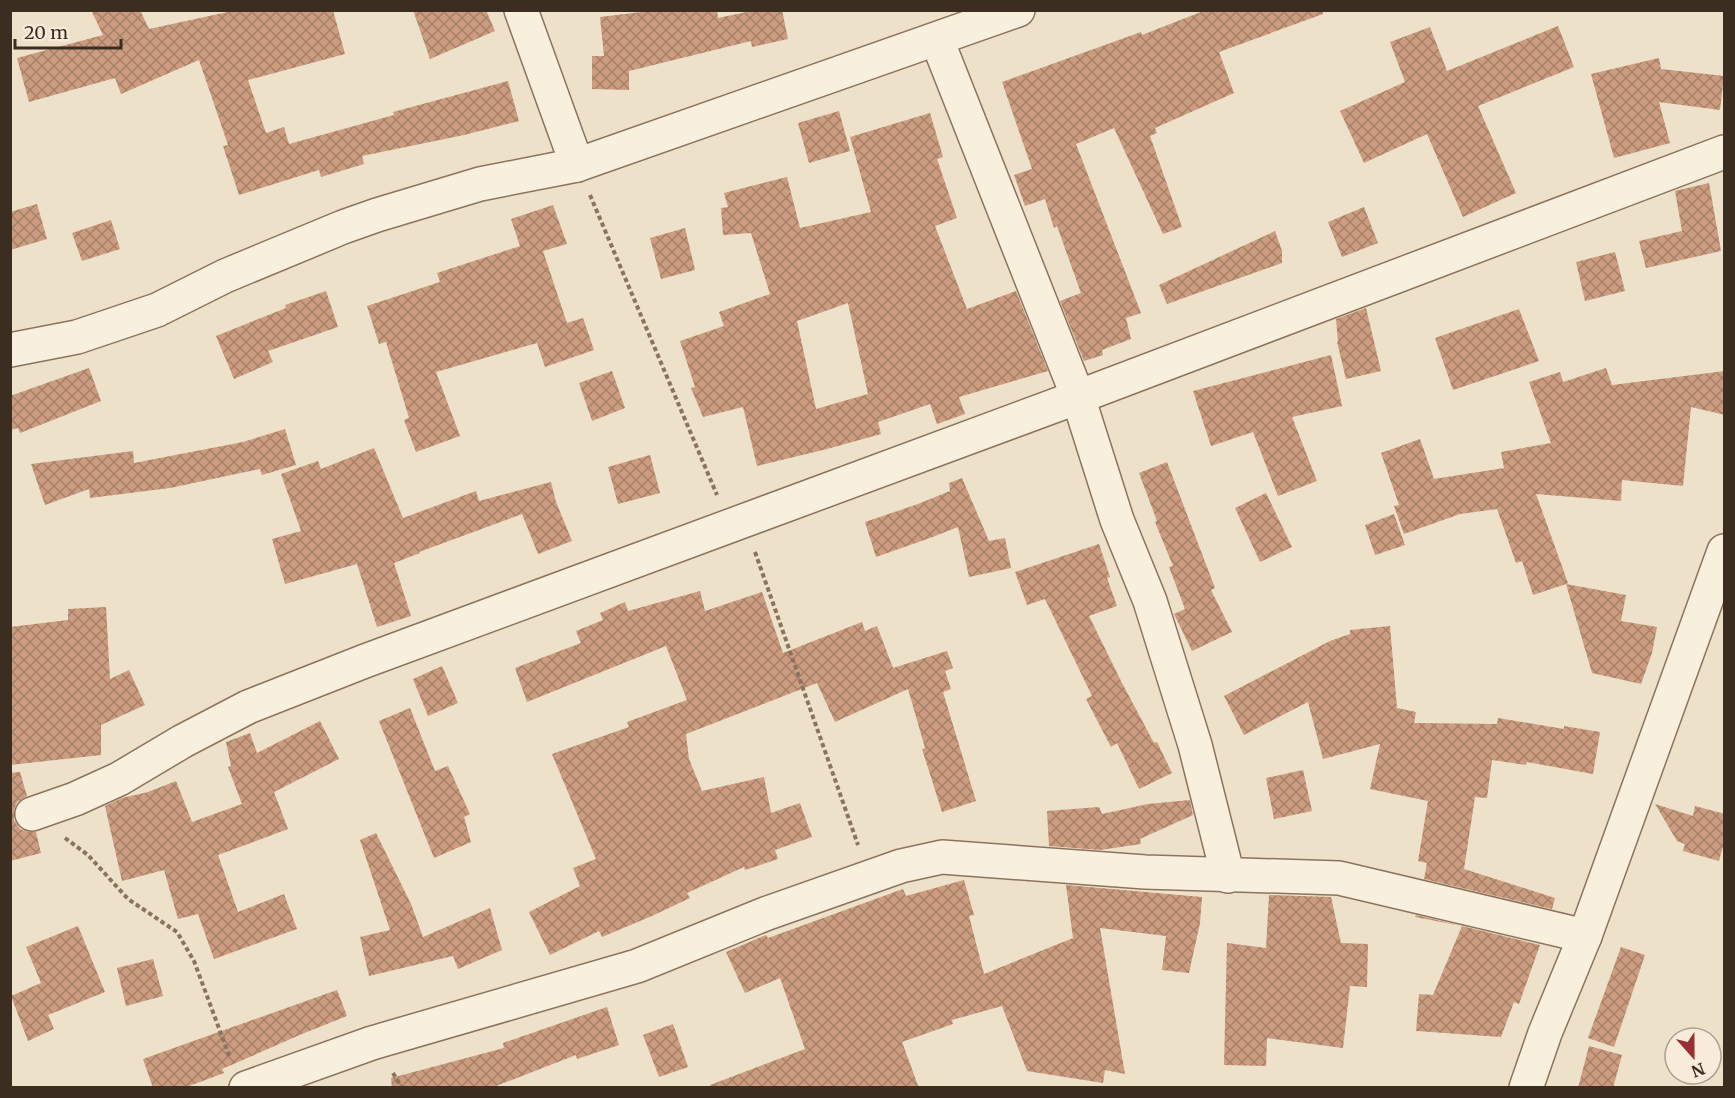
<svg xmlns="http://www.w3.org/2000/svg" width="1735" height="1098" font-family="Merriweather,serif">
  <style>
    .building { fill: url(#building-cross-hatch); fill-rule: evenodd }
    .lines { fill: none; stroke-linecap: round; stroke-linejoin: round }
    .street-casing { stroke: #8b745e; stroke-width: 36 }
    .path { stroke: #8b745e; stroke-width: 4; stroke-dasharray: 4.5 3; stroke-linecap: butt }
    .street { stroke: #f9efdd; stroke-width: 33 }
  </style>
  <defs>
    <pattern id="building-cross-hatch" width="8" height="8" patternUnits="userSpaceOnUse" patternTransform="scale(1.5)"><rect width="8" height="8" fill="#cc9c80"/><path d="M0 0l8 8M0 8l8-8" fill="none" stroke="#a78068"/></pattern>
  </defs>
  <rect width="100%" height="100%" fill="#eee1c9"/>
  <g class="building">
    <polygon points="91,10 140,10 149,29 237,10 333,10 345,54 248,80 266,133 284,127 289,144 394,115 393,112 508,81 519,121 464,135 362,156 364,164 321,177 319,170 239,195 223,146 228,145 199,60 121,94 115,78 29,102 17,58 103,35"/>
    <polygon points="413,10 486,10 495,31 430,59"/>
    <polygon points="658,10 717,10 718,18 756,10 782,10 788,39 752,47 751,41 629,71 629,90 592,89 592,56 604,56 600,17"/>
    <polygon points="1206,10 1323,10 1323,14 1219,52 1234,93 1155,128 1157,133 1150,136 1182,227 1163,234 1114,128 1076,144 1141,313 1126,318 1131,339 1102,350 1103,355 1084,361 1060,301 1081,293 1057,226 1054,228 1045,199 1025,206 1014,175 1032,169 1002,82 1141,32 1142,35"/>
    <polygon points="1558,26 1574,67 1478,106 1516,193 1463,217 1427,134 1364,163 1340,111 1405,82 1390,42 1430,27 1447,71"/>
    <polygon points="1659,58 1661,69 1724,76 1720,110 1659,102 1670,143 1614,158 1591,74"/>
    <polygon points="839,111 850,151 809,163 798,123"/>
    <path d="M930 113 943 157 937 159 957 218 935 226 967 309 1016 291 1048 371 959 397 965 414 937 424 930 404 878 422 881 434 827 449 757 466 743 407 703 417 691 388 695 387 680 341 724 326 719 312 770 294 751 233 723 235 721 208 728 207 724 193 787 177 800 228 871 212 850 137ZM848 303 868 394 816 409 797 321Z"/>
    <polygon points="1709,183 1721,251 1646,268 1639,241 1682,231 1675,191"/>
    <polygon points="37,204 47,239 10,250 10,212"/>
    <polygon points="553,205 567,244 543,251 567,323 583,318 594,350 545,367 537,343 436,372 460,436 416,452 404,420 409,418 386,342 379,344 367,306 440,282 437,273 520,246 511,219"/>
    <polygon points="1364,207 1378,243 1342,257 1328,222"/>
    <polygon points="111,220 120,249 82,261 72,233"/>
    <polygon points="685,228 695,270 661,279 650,238"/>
    <polygon points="1275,231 1282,251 1282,263 1167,304 1159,285"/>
    <polygon points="1615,252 1625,291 1585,301 1576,262"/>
    <polygon points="326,291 338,327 268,351 273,362 234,379 216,336 286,308 285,305"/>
    <polygon points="1366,308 1381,371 1346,379 1337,342 1338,342 1336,319"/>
    <polygon points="1519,309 1539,361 1453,390 1435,338"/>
    <polygon points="1331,355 1342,406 1292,417 1317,481 1278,496 1253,432 1211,446 1193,391"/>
    <polygon points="89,368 101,401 20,433 18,428 10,430 10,396"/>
    <polygon points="1606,368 1612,385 1725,371 1725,415 1691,407 1683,486 1622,480 1621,501 1536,494 1568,583 1566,584 1626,595 1621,621 1657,627 1652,653 1641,684 1592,673 1566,584 1533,595 1522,561 1516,563 1497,509 1460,514 1404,534 1394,506 1399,505 1381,453 1420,439 1434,479 1504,468 1501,452 1551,443 1529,382 1560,372 1563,382"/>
    <polygon points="612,371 625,408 592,421 579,383"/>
    <polygon points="285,429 296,465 262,475 260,469 170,488 90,498 89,489 45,505 31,464 133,451 134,463 243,442"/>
    <polygon points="374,448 403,518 476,491 479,501 551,482 556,502 572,541 538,554 522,514 419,552 420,553 394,563 411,616 377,627 357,564 285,584 272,539 301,531 281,474 318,461 321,469"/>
    <polygon points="650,455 660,493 618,504 608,467"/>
    <polygon points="1167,462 1215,588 1211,590 1232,632 1192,651 1174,614 1185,609 1169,567 1173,566 1155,522 1157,521 1139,473"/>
    <polygon points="962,478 989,541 1005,538 1011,568 969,577 958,527 930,538 876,557 865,522 918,504 950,491 949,483"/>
    <polygon points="1266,493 1292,547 1260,562 1235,508"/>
    <polygon points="1394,514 1405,545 1375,555 1365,525"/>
    <polygon points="1099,544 1110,577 1107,578 1117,606 1089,616 1121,681 1154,743 1157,742 1172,773 1139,789 1117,743 1111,747 1086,699 1092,696 1045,599 1027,605 1015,572"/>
    <polygon points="700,591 705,611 762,592 783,653 862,622 865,631 877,626 893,668 947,651 953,668 945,671 951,689 943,692 976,801 942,812 922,749 925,748 908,689 835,722 817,683 686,734 689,759 702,791 764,777 771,813 800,803 812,837 775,850 778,859 745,870 744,867 687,893 690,898 652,916 602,937 599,931 550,955 529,912 580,886 573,868 596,859 552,754 629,727 627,722 687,700 666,646 527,702 515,668 581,643 576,631 603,620 600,613 625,602 628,611"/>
    <polygon points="106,607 110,679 129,670 145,705 101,725 101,755 10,765 10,627 68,620 68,609"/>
    <polygon points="1390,626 1397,708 1416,712 1414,723 1497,724 1498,718 1564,729 1564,726 1600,732 1593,774 1527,762 1526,765 1492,760 1487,798 1475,797 1464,869 1555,898 1552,909 1424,879 1427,863 1418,861 1428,801 1370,789 1380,744 1323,759 1308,702 1244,735 1224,696 1330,641 1350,634 1350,630"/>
    <polygon points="442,666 458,703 428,716 413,679"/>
    <polygon points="410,708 435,771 448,766 470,814 464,817 471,842 434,858 379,721"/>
    <polygon points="320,721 339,759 274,792 288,829 218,855 238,912 284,894 297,929 214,959 198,914 178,919 164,870 122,881 105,806 122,798 148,792 176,781 192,822 242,804 228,767 231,766 226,742 250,733 257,753"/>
    <polygon points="1303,770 1312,811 1274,819 1266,778"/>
    <polygon points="20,772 27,796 17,802 14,811 14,820 20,829 28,832 36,832 41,853 10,861 10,773"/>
    <polygon points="1190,800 1193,815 1140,839 1141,844 1100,850 1049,846 1047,811 1099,807 1102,814 1148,804"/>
    <polygon points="1655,804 1693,816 1695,806 1725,814 1725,839 1719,861 1683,851 1685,844 1677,841"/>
    <polygon points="376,833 411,904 423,937 490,908 502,950 458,969 453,956 369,976 360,937 390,930 360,840"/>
    <polygon points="964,880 974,915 969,916 984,974 1073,938 1066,885 1202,897 1200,923 1189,973 1162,970 1166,936 1100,928 1125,1074 1105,1070 1103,1083 1027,1071 1002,1006 952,1020 953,1024 902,1042 919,1088 711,1088 710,1085 805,1049 780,978 745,993 726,952 766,935 768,938 903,889 906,896"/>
    <polygon points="1269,895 1331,897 1341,943 1368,944 1367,987 1350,986 1343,1048 1267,1038 1266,1066 1224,1065 1227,943 1266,948"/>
    <polygon points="1416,915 1540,945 1519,1004 1514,1002 1501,1037 1416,1031 1419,994 1433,995 1462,926 1415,917"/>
    <polygon points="78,926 105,992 48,1015 54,1029 28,1041 11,996 41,983 26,947"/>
    <polygon points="1621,947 1645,955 1614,1047 1588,1038"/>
    <polygon points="153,959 163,996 126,1006 117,968"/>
    <polygon points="337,990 347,1016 302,1034 222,1069 224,1073 184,1088 153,1088 143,1059"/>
    <polygon points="607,1007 619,1045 577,1059 576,1055 491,1088 392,1088 391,1078 504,1048 503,1043"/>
    <polygon points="673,1024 688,1067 659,1077 643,1035"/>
    <polygon points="1589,1046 1622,1055 1613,1088 1578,1088"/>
  </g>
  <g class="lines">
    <g class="street-casing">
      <g id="street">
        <polyline points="521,10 577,165"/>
        <polyline points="937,40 1078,397 1117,520 1150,601 1195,745 1228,876"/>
        <polyline points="10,350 77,337 157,310 225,276 343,227 377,215 480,184 577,165 1018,10"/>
        <polyline points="32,814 75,799 119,779 183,741 248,707 365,661 1078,397 1724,152"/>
        <polyline points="246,1088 372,1043 637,966 765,914 901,866 942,857 1145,872 1339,878 1585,936"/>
        <polyline points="1526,1088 1545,1033 1585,936 1724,551"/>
      </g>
    </g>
    <g class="path">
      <polyline points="590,195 717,495"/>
      <polyline points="755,552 858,845"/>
      <polyline points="65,838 88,855 128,899 177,932 194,961 230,1058"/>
      <polyline points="393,1073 402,1088"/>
    </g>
    <use href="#street" class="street"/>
  </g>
  <rect width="1735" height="1098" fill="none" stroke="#3c2d21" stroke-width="24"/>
  <g transform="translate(1693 1056) rotate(159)"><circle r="28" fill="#f6ecd9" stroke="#aca08f" stroke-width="1.5"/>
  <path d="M0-4.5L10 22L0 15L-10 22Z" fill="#992e34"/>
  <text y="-9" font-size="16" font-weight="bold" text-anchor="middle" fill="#3c2d21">N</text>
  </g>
  <path d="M15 39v9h106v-9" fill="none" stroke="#3c2d21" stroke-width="3"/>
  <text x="24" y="39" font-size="18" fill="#3c2d21" stroke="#f6ecd9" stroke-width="4.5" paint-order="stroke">20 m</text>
</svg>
